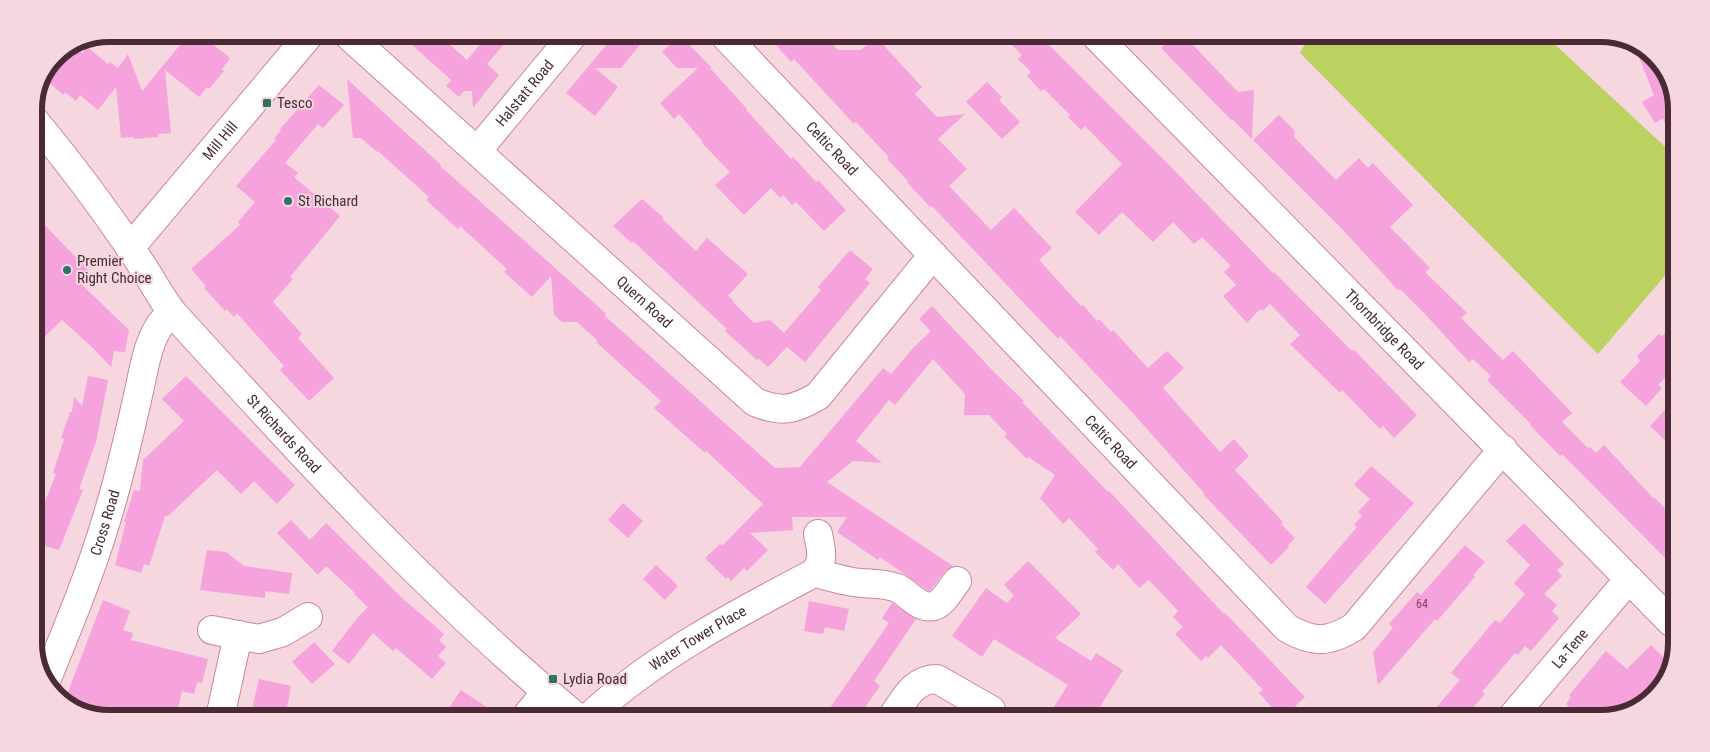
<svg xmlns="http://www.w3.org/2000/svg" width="1710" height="752" font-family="'Roboto Condensed',sans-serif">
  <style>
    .green { fill: #bbd260 }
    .building { fill: #f6a2dc }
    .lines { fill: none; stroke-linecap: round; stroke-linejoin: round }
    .minor-casing { stroke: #ce849b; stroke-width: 30 }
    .minor { stroke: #fff; stroke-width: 28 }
    .poi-dot { fill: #2d7265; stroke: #f6d6df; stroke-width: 2 }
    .labels { text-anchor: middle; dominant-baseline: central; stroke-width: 4; stroke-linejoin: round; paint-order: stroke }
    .number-label { font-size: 12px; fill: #75495f }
    .street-label { font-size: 15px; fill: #4a2b35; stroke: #f6d6df }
    .poi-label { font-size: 15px; fill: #4a2b35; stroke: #f6d6df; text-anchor: start }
    .rim { fill: none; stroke: #4a2b35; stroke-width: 6 }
  </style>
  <rect width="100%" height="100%" fill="#f6d6df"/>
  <polygon class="green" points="1308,38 1549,39 1676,157 1675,264 1598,354 1300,53"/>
  <g class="building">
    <polygon points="189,34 200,34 230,58 222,69 224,71 209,89 207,87 199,97 165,70 171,133 158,134 158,137 134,139 134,137 121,138 116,87 98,110 80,95 76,101 65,92 64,95 45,80 56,56 75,48 82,53 87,47 108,64 110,62 118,68 128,54 142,91"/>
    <polygon points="401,35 439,35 467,60 488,35 512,35 487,64 499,75 473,108 472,91 464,91 459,97 446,86 451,80"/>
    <polygon points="614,36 647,36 621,68 595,68 618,87 595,116 566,93"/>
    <polygon points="679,36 681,36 712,68 710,68 747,109 746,110 791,159 793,157 816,182 818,180 846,210 824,231 796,202 792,205 783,195 780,198 771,188 744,215 715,185 730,172 702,143 703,142 679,114 674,119 660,103 698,68 677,68 662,52"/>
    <polygon points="768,36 825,36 838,50 861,50 876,37 922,87 915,94 937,117 965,114 938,139 967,169 949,186 991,230 1014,208 1052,248 1039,260 1081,306 1083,305 1097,321 1099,319 1111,332 1113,330 1148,368 1167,351 1184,368 1163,388 1220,452 1234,439 1249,456 1235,470 1283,522 1281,524 1295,538 1288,545 1289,547 1271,565 1203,494 1204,493 1130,410 1060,336 1058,339 932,206 930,207 907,182 908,181 887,159 889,157 856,122 854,124 794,59 791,62"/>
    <polygon points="1004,37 1041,37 1172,168 1273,273 1274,272 1352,351 1354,350 1417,415 1394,438 1383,426 1380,429 1342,390 1340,393 1290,344 1300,335 1270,304 1262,311 1260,309 1247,323 1223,296 1236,285 1224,272 1231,266 1202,237 1194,244 1173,222 1153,242 1122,212 1099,235 1075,212 1122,164 1085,126 1081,130 1068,117 1070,115 1044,89 1041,91 1027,76 1031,72 1018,59 1022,55"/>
    <polygon points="1171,38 1186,38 1238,92 1254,90 1252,139 1232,119 1231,120 1161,48"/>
    <polygon points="1633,42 1661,64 1676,105 1676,134 1670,136 1663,118 1655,123 1642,102 1654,95"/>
    <polygon points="347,79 441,165 440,166 590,299 606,314 605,316 775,468 800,467 883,368 891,374 913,348 931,331 919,319 932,306 992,370 1024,401 1022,402 1108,492 1109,491 1224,614 1225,613 1305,697 1286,715 1281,709 1277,713 1259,693 1263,690 1221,645 1208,658 1206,656 1201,661 1175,634 1183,627 1173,617 1178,611 1149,580 1139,588 1118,564 1113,570 1095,552 1098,549 1069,518 1063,524 1040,498 1055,475 1028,457 1027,459 1004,436 1007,434 989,415 964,415 965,394 933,359 895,405 889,400 856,441 882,463 853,461 827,482 953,566 945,571 932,588 930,591 927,590 880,557 878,560 837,532 847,517 792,517 793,530 750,533 768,550 747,571 744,568 731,581 728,577 726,579 705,558 720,544 722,546 763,504 706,451 705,453 680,431 654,408 661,401 596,342 598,341 577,322 562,322 554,315 551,276 532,297 504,272 507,269 460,226 458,229 426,200 429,197 378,151 377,152 361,138 353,138"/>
    <polygon points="987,82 1002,97 999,100 1020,122 1002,139 966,102"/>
    <polygon points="319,85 344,105 323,128 318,124 285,163 298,173 294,177 340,216 290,277 293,279 273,302 302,334 298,338 334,378 309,401 280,370 284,366 251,329 237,313 234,317 227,309 225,311 204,288 206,286 191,269 240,225 238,222 255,202 236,186 276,140 274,139 281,130 280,129"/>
    <polygon points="1279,115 1295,131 1294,137 1336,180 1359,158 1368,168 1373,163 1413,205 1390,227 1430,268 1425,272 1467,313 1461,318 1503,360 1513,351 1572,413 1562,422 1588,448 1590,447 1596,453 1604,445 1654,499 1655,498 1672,515 1672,565 1562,454 1560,456 1530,425 1531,424 1487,380 1491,376 1473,359 1469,362 1425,314 1400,289 1398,290 1344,231 1253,140"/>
    <polygon points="642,199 664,218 662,219 696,251 707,238 748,274 728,296 734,301 733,302 754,323 770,320 784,333 821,290 818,287 850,250 873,269 865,279 870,283 805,362 787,347 768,367 758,358 757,360 725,331 727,329 633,241 632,243 613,226"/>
    <polygon points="34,214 89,271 78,281 129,330 125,352 114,351 111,367 93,348 62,320 34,347"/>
    <polygon points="1674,324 1674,369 1658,385 1662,388 1646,406 1620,382 1640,361 1637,356 1659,334 1662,336"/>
    <polygon points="88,376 108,380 96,442 79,489 83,490 59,550 34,543 34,512 40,514 56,474 53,473 64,439 61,438 70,412 72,412 74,397 82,406"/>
    <polygon points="186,376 295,485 277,504 254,481 241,494 217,470 168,516 165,516 149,566 144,564 141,573 115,565 126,522 124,522 134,490 140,491 143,460 184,421 162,399"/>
    <polygon points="1673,401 1673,448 1650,426"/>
    <polygon points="1371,466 1414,503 1325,604 1306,587 1357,527 1354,525 1362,516 1358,512 1370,499 1354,485"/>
    <polygon points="623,503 643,521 628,538 608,520"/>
    <polygon points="291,520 310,540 326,523 401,597 444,634 439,640 446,647 438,656 446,663 432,679 396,648 393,651 373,633 349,664 332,651 358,617 368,607 354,594 355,593 326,566 318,575 277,533"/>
    <polygon points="1524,523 1564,564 1557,570 1562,576 1544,594 1557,605 1552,611 1559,618 1531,651 1525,646 1518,655 1515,653 1482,692 1485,694 1464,718 1427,718 1460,680 1451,673 1495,620 1500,623 1525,594 1514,583 1530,565 1506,541"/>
    <polygon points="1465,545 1485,562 1473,575 1475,577 1437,621 1435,619 1378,685 1373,652 1393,628 1389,624 1417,592 1421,595"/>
    <polygon points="207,550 226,552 244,566 292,573 289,594 265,591 265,598 200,590"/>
    <polygon points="1028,561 1081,614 1055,638 1091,661 1096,653 1123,670 1094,716 1048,716 1068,685 994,639 982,657 952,636 986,588 1007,603 1014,595 1004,585"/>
    <polygon points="656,565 678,586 665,600 643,579"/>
    <polygon points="103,600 130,611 123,630 133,633 131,640 208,659 202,683 197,682 194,694 182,691 177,713 81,713 65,700"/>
    <polygon points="809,601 849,609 844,631 825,627 823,634 804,631"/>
    <polygon points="892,603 916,619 874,681 880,686 859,716 825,715 889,623 882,618"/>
    <polygon points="314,642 335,664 312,684 292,662"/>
    <polygon points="1651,645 1671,665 1671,671 1643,705 1601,718 1582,718 1566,704 1571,697 1569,695 1606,651 1627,669"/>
    <polygon points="259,679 291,686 286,713 251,713"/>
    <polygon points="461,690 497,714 445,714"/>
  </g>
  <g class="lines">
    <g class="minor-casing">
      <g id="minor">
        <path id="s1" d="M348 35 755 402C782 413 794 410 818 396L933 255"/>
        <path id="s2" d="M725 36 1287 628C1313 643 1328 643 1354 627L1503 449"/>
        <path id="s3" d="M1097 37 1671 622"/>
        <path id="s4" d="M34 120C74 168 111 218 145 270 154 284 162 299 172 312 299 452 427 593 573 714"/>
        <path id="s5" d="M477 151 573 35"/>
        <path id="s6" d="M130 248 310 34"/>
        <path d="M814 573C825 560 821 550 818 534"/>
        <polyline points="212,630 259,639 283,632 308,617"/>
        <path id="s7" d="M46 681C67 629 89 577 105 524 119 480 129 436 139 391 145 364 149 330 172 312"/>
        <polyline points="221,713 238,635"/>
        <polyline points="528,714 546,692"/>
        <path id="s8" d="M591 715C657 655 736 614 814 573 826 575 836 579 848 581 864 585 881 582 897 588 909 593 919 610 934 606 944 603 951 588 957 581"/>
        <path d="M893 716C905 698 914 679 937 679L991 710"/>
        <path id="s9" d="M1511 718 1629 579"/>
      </g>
    </g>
    <use href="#minor" class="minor"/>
  </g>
  <g class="poi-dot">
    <rect x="262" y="98" width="10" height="10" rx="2.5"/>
    <circle cx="288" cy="201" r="5"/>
    <circle cx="67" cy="270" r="5"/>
    <rect x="548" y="674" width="10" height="10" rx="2.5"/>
  </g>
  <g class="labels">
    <g class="number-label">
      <text x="1422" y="604">64</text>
    </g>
    <g class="street-label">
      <text stroke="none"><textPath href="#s5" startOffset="75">Halstatt Road</textPath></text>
      <text stroke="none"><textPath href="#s6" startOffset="140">Mill Hill</textPath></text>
      <text stroke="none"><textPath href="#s2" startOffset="155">Celtic Road</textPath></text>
      <text stroke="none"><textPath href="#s1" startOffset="399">Quern Road</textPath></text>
      <text stroke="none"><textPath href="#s3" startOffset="410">Thornbridge Road</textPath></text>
      <text stroke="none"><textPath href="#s4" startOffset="402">St Richards Road</textPath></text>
      <text stroke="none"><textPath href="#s2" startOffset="560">Celtic Road</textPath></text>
      <text stroke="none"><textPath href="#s7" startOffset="169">Cross Road</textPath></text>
      <text stroke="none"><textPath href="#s8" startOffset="132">Water Tower Place</textPath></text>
      <text stroke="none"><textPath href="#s9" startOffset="91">La-Tene</textPath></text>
    </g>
    <g class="poi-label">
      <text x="277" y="103">Tesco</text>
      <text x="298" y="201">St Richard</text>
      <text x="77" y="261">Premier<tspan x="77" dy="17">Right Choice</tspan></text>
      <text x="563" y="679">Lydia Road</text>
    </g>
  </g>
  <path d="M0 0H1710V752H0ZM109 42H1601A67 67 0 0 1 1668 109V643A67 67 0 0 1 1601 710H109A67 67 0 0 1 42 643V109A67 67 0 0 1 109 42Z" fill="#f6d6df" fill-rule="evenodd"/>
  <path class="rim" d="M109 42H1601A67 67 0 0 1 1668 109V643A67 67 0 0 1 1601 710H109A67 67 0 0 1 42 643V109A67 67 0 0 1 109 42Z"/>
</svg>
